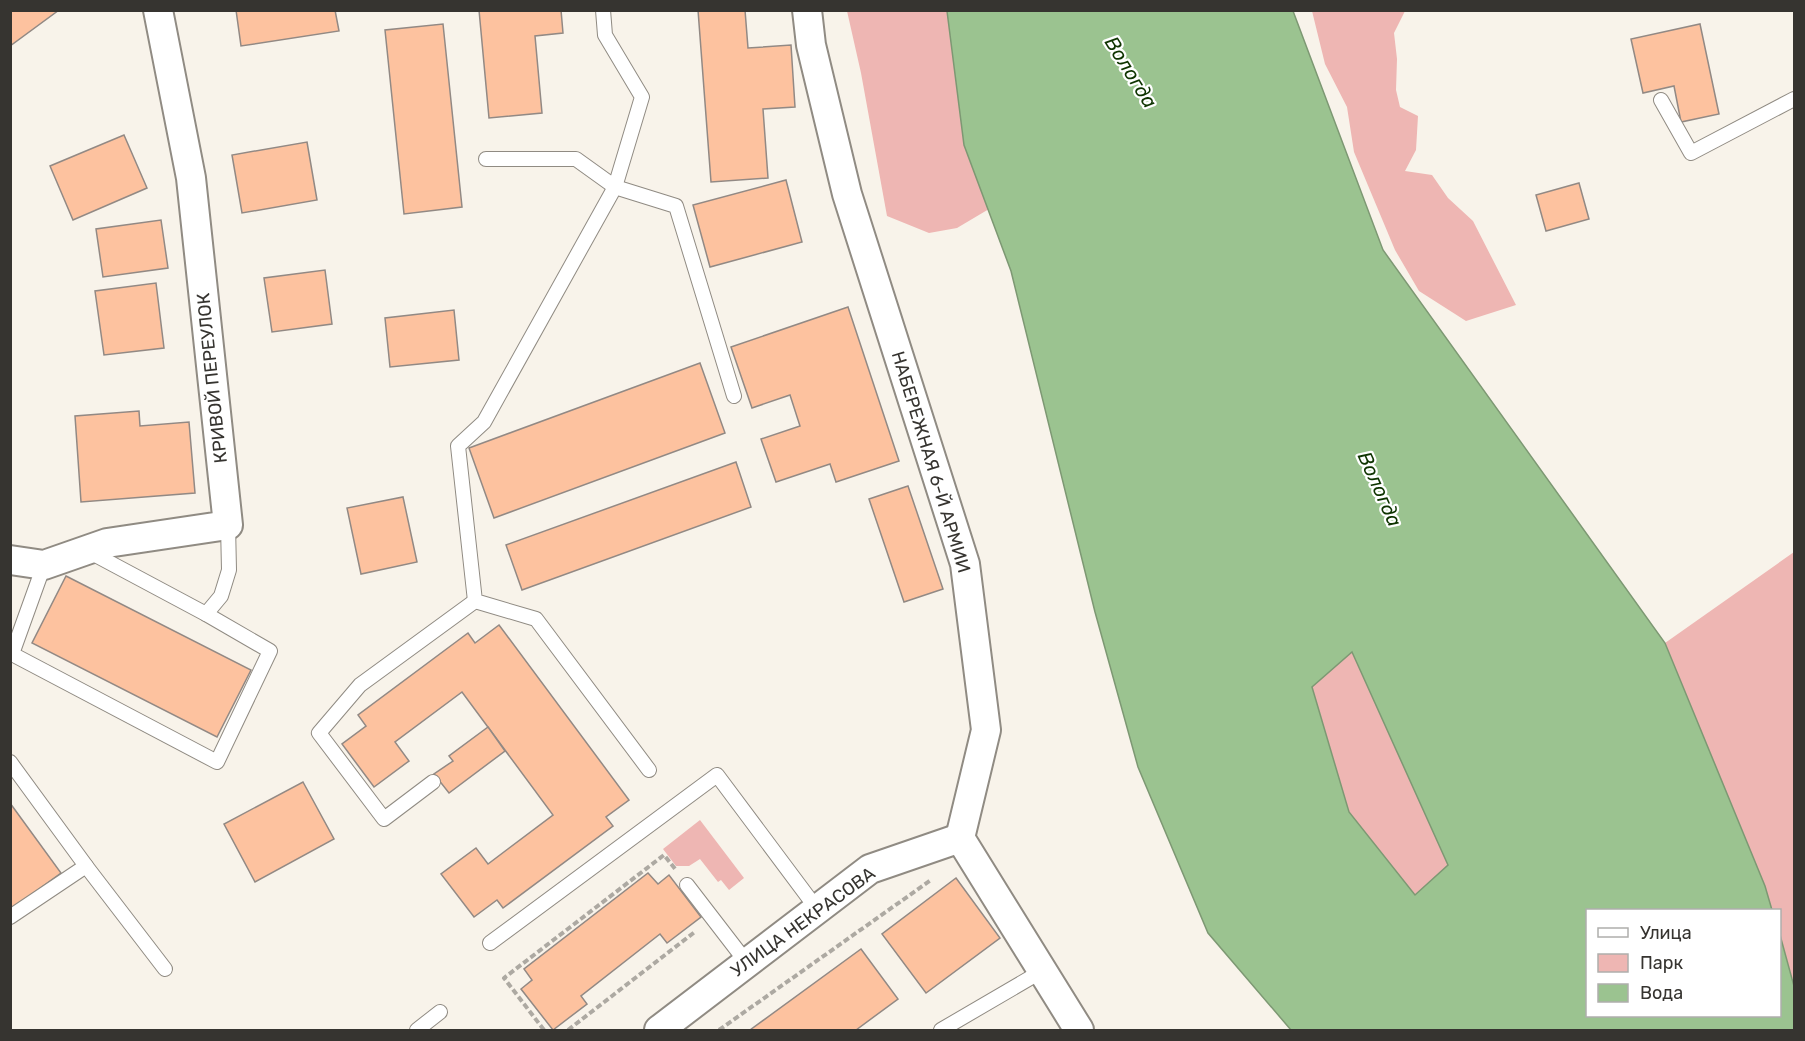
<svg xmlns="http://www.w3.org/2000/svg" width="1805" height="1041" font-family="Rubik,sans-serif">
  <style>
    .green { fill: #eeb6b3 }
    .water { fill: #9bc390; stroke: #7d9873; stroke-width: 1.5; fill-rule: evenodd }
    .building { fill: #fdc29f; stroke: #928984; stroke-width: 1.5 }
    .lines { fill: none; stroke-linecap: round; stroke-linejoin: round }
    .service-casing { stroke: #908b83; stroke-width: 16 }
    .minor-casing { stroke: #908b83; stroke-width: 32 }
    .path { stroke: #ada9a2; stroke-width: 4; stroke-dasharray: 6 3; stroke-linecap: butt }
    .service { stroke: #fff; stroke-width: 14 }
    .minor { stroke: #fff; stroke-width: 28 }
    .labels { text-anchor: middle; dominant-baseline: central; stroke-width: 4.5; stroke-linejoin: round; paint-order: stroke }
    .street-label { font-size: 18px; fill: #363430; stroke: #fff }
    .water-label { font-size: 20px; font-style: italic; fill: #0e3400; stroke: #fff }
  </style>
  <rect width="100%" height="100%" fill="#f8f3ea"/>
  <g class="green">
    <polygon points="847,11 947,11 964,145 989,209 957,228 929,233 887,216 861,73"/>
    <polygon points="1312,11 1405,11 1394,33 1397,59 1396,90 1400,107 1418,116 1416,150 1405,171 1432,175 1448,198 1473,221 1516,305 1466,321 1419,291 1395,250 1354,152 1347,107 1325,64"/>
    <polygon points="1794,552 1794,985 1780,935 1780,910 1772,910 1765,886 1665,643"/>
    <polygon points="1352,651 1448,865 1415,895 1349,812 1312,687"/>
    <polygon points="700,820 744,878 729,890 721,880 718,882 700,859 689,866 676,866 663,849"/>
  </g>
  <path class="water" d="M947 11H1293L1383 250 1665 643 1765 886 1772 910H1588V1016H1780V935L1794 986V1030H1291L1208 933 1138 767 1095 612 1011 271 964 145ZM1352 652 1448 865 1415 895 1349 812 1312 687Z"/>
  <g class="building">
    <polygon points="10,10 59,10 10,46"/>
    <polygon points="236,10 335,10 339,31 241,46"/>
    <polygon points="479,10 561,10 563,33 535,36 542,113 489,118"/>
    <polygon points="698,10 745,10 748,48 791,45 795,107 763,109 768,178 711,182"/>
    <polygon points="443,24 462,207 404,214 385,30"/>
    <polygon points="1700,24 1719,114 1681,122 1674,86 1643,93 1631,39"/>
    <polygon points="124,135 147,188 73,220 50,166"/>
    <polygon points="307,142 317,200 242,213 232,155"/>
    <polygon points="786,180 802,242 710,267 693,205"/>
    <polygon points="1579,183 1589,219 1546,231 1536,195"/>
    <polygon points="161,220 168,268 103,277 96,229"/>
    <polygon points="325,270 332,324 272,332 264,278"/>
    <polygon points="156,283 164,348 104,355 95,291"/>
    <polygon points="848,307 899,461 836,482 830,464 776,482 761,439 800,426 790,395 752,408 731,347"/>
    <polygon points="454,310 459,360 390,367 385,318"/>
    <polygon points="700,363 725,433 494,518 469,448"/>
    <polygon points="139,411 140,426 189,422 195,493 81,502 75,416"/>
    <polygon points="736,462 751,507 522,590 506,545"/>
    <polygon points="908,486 943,589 904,602 869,499"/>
    <polygon points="403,497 417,562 361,574 347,508"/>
    <polygon points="66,576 251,670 217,737 32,643"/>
    <polygon points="499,625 629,800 606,817 613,826 503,908 497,900 474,917 441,874 476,848 488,864 553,815 462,692 395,742 409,761 374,787 342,744 366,726 358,715 468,633 475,643"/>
    <polygon points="488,727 505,751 449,793 434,774 453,761 449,756"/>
    <polygon points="303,782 334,839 255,882 224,824"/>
    <polygon points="10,803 61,873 10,910"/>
    <polygon points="648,873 658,884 669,875 701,917 667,943 660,934 581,996 587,1004 553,1030 521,989 532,980 524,969"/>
    <polygon points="956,878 1000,938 926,993 882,934"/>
    <polygon points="861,949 898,999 856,1030 750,1030"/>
  </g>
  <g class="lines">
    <g class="service-casing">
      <g id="service">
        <polyline points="1661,100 1691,153 1794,99"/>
        <polyline points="486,159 576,159 615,187 642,97 605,35 603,10"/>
        <polyline points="88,551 206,614 221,596 229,570 228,525"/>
        <polyline points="44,565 12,654 217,762 270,651 206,614"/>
        <polyline points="10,762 86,866"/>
        <polyline points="649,770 536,619 475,601 458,446 484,422 615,187 676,206 734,396"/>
        <polyline points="433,782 384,819 319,733 360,685 475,601"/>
        <polyline points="687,885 747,963"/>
        <polyline points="10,917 86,866 165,969"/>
        <polyline points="490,943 717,775 817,909"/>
        <polyline points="417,1030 440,1012"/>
        <polyline points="941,1030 1042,971"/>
      </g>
    </g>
    <g class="minor-casing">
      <g id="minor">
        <polyline points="807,10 811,45 847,194 965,564 986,730 960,838 1079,1030"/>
        <polyline points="10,560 44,565 107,543 228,525 191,178 158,10"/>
        <polyline points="659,1030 870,869 960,838"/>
      </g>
    </g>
    <g class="path">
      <polyline points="544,1030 504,978 664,855 676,870"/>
      <polyline points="568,1030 696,931"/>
      <polyline points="719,1030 931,880"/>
    </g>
    <use href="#service" class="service"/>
    <use href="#minor" class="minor"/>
  </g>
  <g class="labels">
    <g class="street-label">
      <text transform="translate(212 378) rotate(-96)">КРИВОЙ ПЕРЕУЛОК</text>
      <text transform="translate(931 462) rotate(73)">НАБЕРЕЖНАЯ 6-Й АРМИИ</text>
      <text transform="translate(803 922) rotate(-36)">УЛИЦА НЕКРАСОВА</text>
    </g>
    <g class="water-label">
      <text transform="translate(1131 72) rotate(58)">Вологда</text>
      <text transform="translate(1380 489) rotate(66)">Вологда</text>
    </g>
  </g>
  <rect width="1805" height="1041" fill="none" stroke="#363430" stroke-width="24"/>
  <rect x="1586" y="909" width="195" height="108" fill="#ffffff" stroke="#afaeac" stroke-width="1.5"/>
  <rect x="1598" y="928" width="30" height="9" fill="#ffffff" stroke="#afaeac" stroke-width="1.5"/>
  <text x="1640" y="939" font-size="18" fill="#363430">Улица</text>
  <rect x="1598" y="954" width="30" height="18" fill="#eeb6b3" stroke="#afaeac" stroke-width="1.5"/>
  <text x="1640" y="969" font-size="18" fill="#363430">Парк</text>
  <rect x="1598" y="984" width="30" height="18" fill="#9bc390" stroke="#afaeac" stroke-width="1.5"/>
  <text x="1640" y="999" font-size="18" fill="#363430">Вода</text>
</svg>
